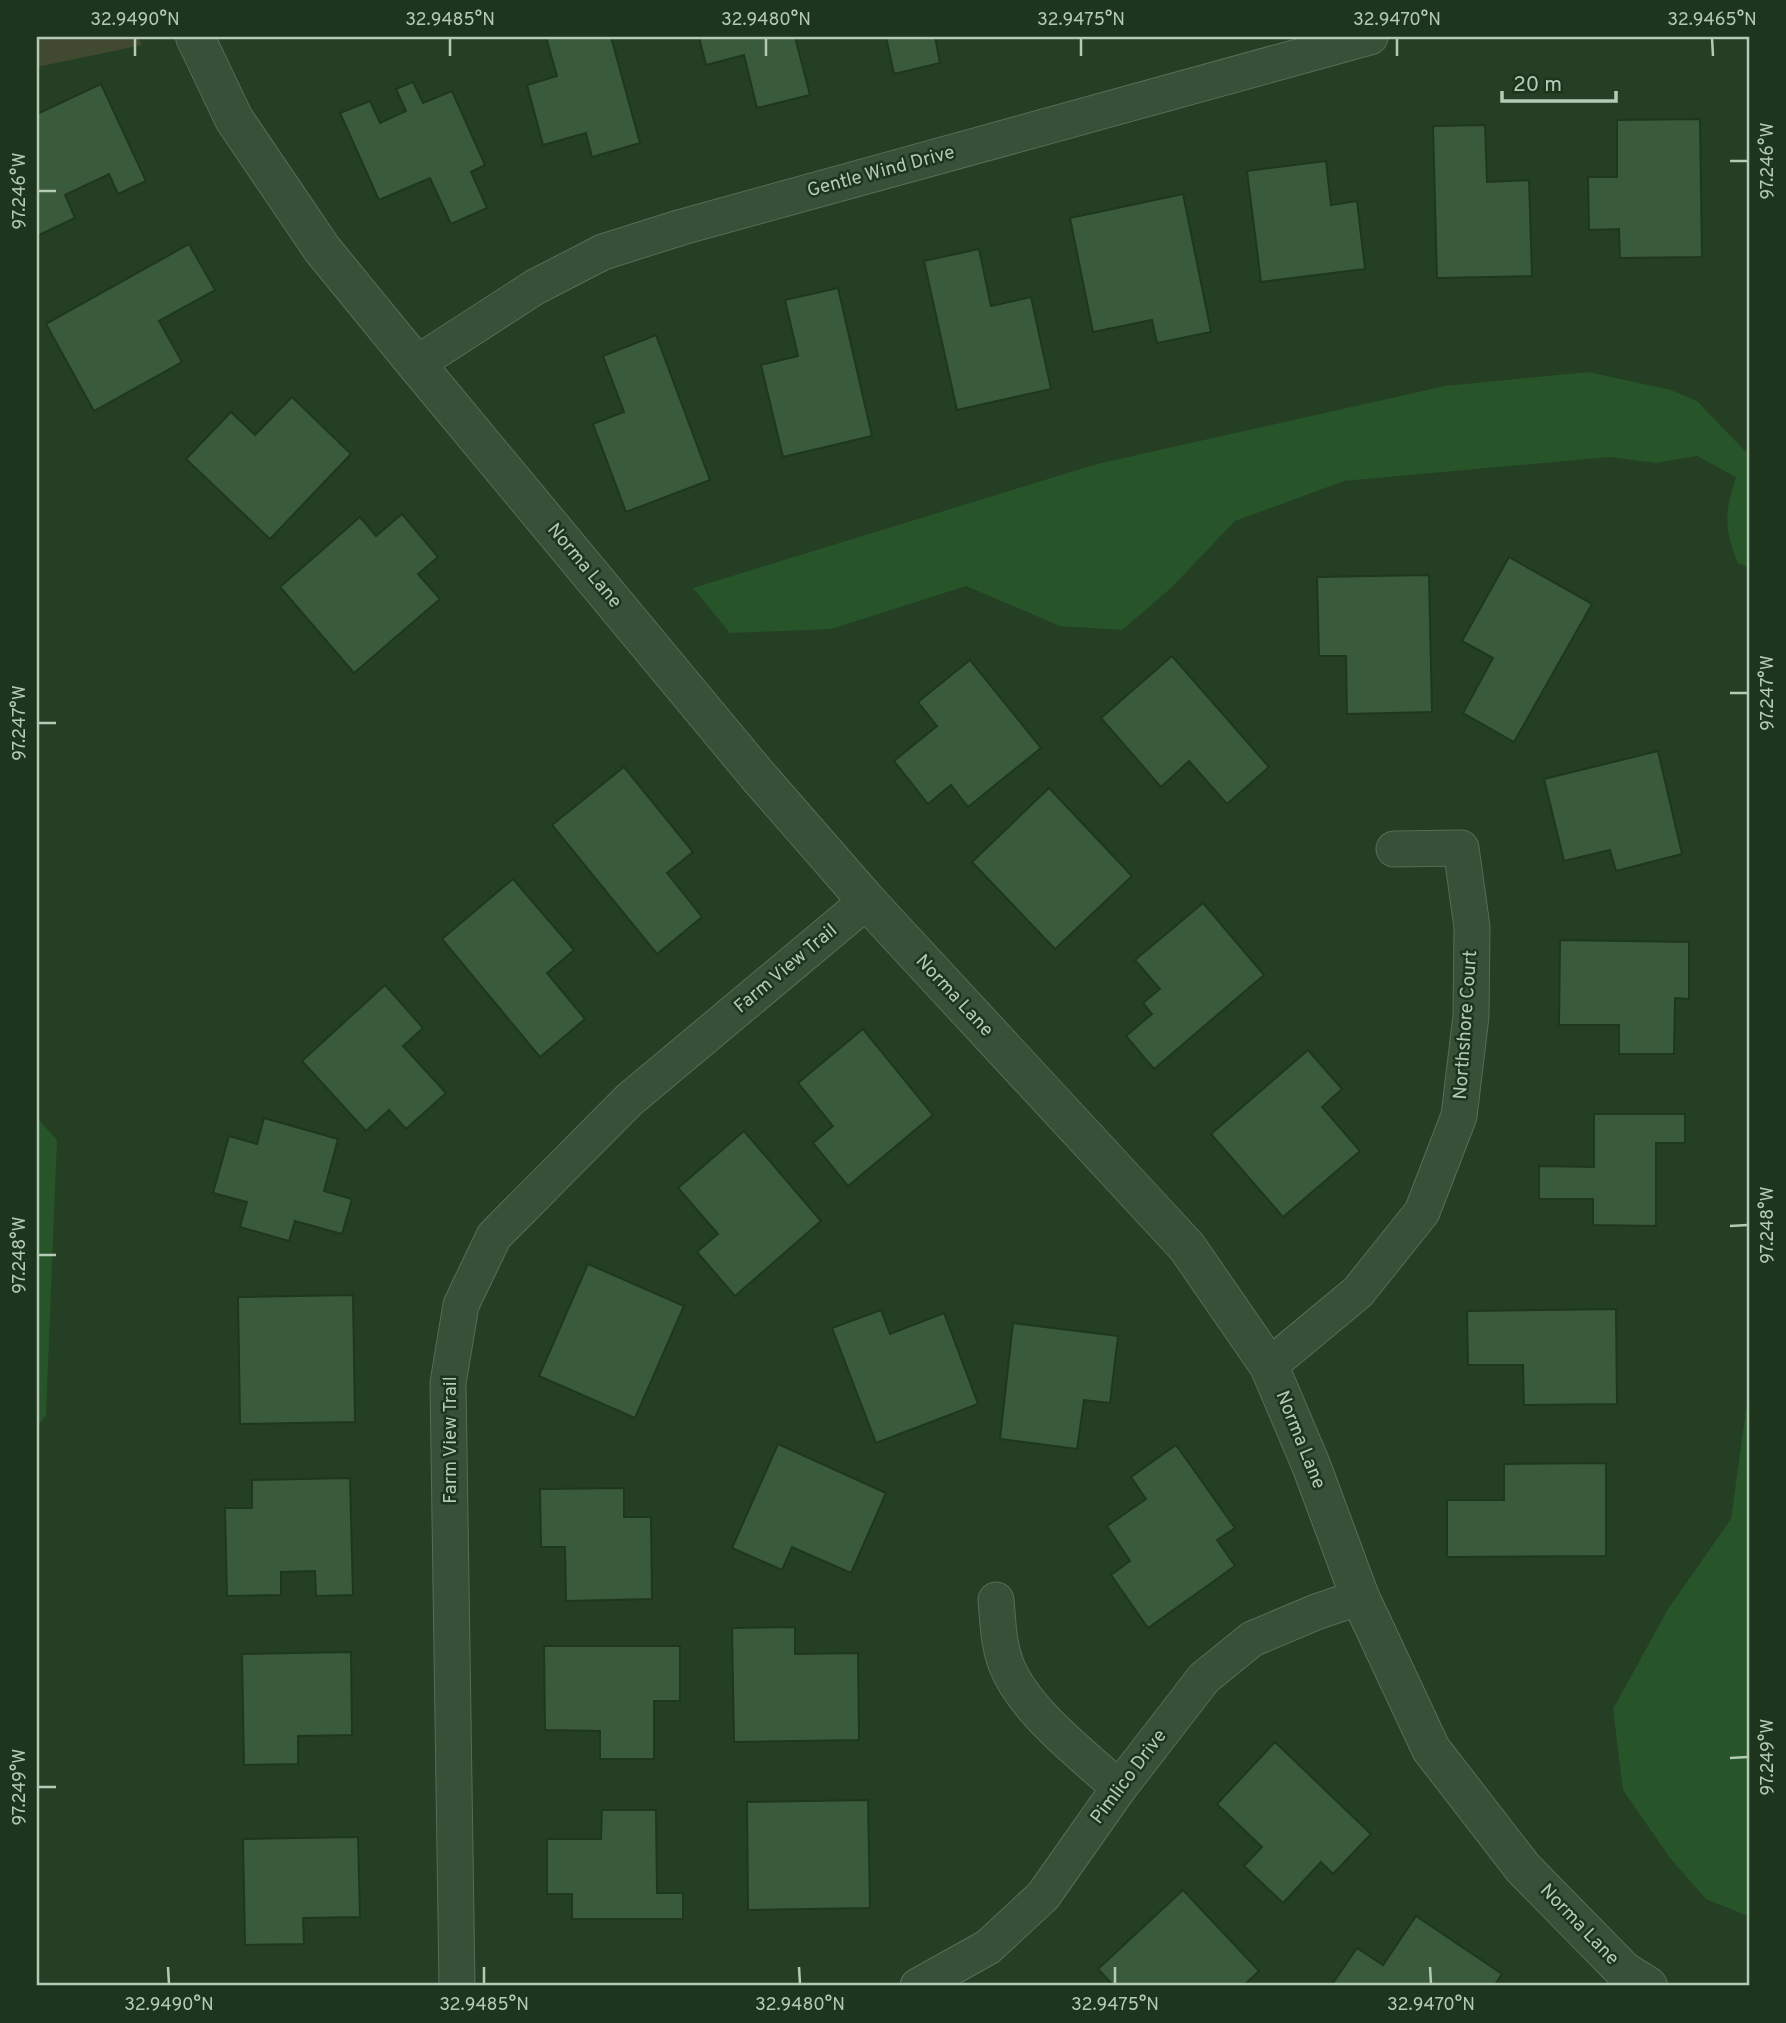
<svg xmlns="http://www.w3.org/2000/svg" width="1786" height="2023" font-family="Overpass,sans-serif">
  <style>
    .green { fill: #414a30 }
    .water { fill: #275428 }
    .building { fill: #3a5b3b; stroke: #1f361f; stroke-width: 2 }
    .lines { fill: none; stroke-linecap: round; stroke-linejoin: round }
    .minor-casing { stroke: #566d56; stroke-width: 37 }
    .tertiary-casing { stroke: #566d56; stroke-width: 40 }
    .minor { stroke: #384f38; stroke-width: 35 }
    .tertiary { stroke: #384f38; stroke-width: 38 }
    .ticks { fill: none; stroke: #b4cab5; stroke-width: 2.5 }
    .labels { text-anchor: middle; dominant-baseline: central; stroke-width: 5; stroke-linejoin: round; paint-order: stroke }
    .street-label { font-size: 19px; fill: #b4cab5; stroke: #1d341d }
    .neatline { fill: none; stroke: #b4cab5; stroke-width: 2.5 }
    .ticks-label { font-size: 18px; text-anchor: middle; fill: #b4cab5 }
  </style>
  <rect width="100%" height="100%" fill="#243f24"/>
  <polygon class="green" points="37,37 138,37 142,45 37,67"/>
  <g class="water">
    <path d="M1588 372 1671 390 1697 401 1746 452 1749 448V568L1738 563C1724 528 1724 514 1736 477L1697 456 1656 463 1610 457 1344 481 1235 521 1171 588 1122 630 1060 626 966 586 831 629 730 633 693 588 1097 464 1445 386Z"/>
    <polygon points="37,1118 57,1140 46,1416 37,1425"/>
    <polygon points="1749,1388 1749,1920 1748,1916 1706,1899 1670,1858 1623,1790 1613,1709 1668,1609 1731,1519"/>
  </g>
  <g class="building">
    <polygon points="546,37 611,37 640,143 592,157 586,133 543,145 527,85 557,76"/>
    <polygon points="699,37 795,37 810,95 757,108 744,55 706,65"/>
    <polygon points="886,37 935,37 940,63 894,74"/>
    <polygon points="413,82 423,103 452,91 485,165 471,172 487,208 451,224 430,178 379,200 340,113 370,101 380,123 406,111 396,89"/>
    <polygon points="101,84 146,181 118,194 109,174 65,195 75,218 37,236 37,114"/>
    <polygon points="1700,119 1702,257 1620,258 1619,229 1589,230 1588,177 1617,177 1617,120"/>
    <polygon points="1485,125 1487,182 1529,180 1532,276 1437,278 1433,126"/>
    <polygon points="1326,161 1331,205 1357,201 1365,269 1261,282 1247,171"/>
    <polygon points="1183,194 1211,332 1157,343 1152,320 1093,332 1070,218"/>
    <polygon points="189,244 215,290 159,321 182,362 94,411 46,324"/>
    <polygon points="979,249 991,306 1031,297 1051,389 957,410 924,261"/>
    <polygon points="838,288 872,436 783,457 761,365 798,356 785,300"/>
    <polygon points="656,335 710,480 626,512 593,424 624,412 603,356"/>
    <polygon points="292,397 351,454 270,539 186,459 231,412 255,435"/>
    <polygon points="402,514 438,557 418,574 440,599 354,673 280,587 360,517 376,536"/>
    <polygon points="1509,557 1592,604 1514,742 1463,713 1493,658 1462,641"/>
    <polygon points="1429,575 1432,712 1347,714 1346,656 1319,656 1317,577"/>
    <polygon points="1172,656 1269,767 1227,804 1189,761 1161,787 1101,718"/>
    <polygon points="970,660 1041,748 968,807 951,785 928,804 894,761 937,726 918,702"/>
    <polygon points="1658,751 1682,854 1616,871 1610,850 1564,861 1544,779"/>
    <polygon points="624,767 693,852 667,873 702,917 657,954 552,825"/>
    <polygon points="1049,788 1132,876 1055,949 972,862"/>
    <polygon points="513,879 574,950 547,973 585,1019 540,1057 442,939"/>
    <polygon points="1203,903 1264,975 1154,1069 1126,1036 1152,1014 1143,1003 1160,989 1135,960"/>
    <polygon points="1560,940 1689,942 1689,999 1675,998 1674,1054 1619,1054 1619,1025 1559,1025"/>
    <polygon points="385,985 423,1028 403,1046 446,1093 406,1129 389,1110 366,1131 302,1061"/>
    <polygon points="863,1029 933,1115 848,1186 813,1143 833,1126 798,1083"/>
    <polygon points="1308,1050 1342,1089 1322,1107 1360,1151 1283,1217 1211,1134"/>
    <polygon points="1594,1114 1685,1114 1685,1143 1656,1143 1656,1226 1593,1225 1593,1199 1539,1199 1539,1166 1594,1167"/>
    <polygon points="264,1118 338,1139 324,1191 352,1199 342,1234 295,1221 289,1241 240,1227 247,1202 213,1193 229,1136 257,1144"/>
    <polygon points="744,1131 821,1221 735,1296 697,1252 718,1234 678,1188"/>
    <polygon points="588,1264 684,1306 635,1418 539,1376"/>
    <polygon points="353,1295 355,1422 240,1424 238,1297"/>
    <polygon points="1616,1309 1617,1404 1524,1405 1523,1365 1468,1365 1467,1311"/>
    <polygon points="881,1310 890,1334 944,1313 978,1404 876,1443 832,1328"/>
    <polygon points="1013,1323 1118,1336 1110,1403 1084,1400 1077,1449 1000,1439"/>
    <polygon points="778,1444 886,1493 851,1573 792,1547 782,1570 732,1548"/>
    <polygon points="1176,1445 1235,1528 1217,1540 1235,1566 1148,1628 1111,1575 1130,1561 1107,1526 1146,1499 1131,1477"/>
    <polygon points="1606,1463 1606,1556 1447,1557 1447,1500 1504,1500 1504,1464"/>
    <polygon points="350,1478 353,1595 316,1596 315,1571 281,1572 281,1595 227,1596 225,1508 252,1508 252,1480"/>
    <polygon points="624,1488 624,1517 651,1517 652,1599 566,1601 565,1547 541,1547 540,1489"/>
    <polygon points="795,1627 795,1654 858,1653 859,1740 734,1742 732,1628"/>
    <polygon points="544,1646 680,1646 680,1701 654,1701 654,1759 600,1759 600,1731 545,1730"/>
    <polygon points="351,1652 352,1735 298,1736 298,1764 244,1765 242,1654"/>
    <polygon points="1275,1742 1371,1834 1333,1874 1321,1862 1283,1903 1244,1866 1262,1847 1217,1804"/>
    <polygon points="868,1800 870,1908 748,1910 747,1802"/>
    <polygon points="602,1810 656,1810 657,1893 683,1893 683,1919 572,1919 572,1894 547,1894 547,1839 601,1839"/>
    <polygon points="358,1837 360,1917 303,1918 304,1944 245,1945 243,1839"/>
    <polygon points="1183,1890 1259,1971 1243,1986 1114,1986 1098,1969"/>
    <polygon points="1416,1916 1502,1974 1494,1986 1331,1986 1357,1948 1383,1965"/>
  </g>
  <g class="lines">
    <g class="minor-casing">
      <g id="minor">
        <polyline points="416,364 535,287 603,252 682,227 1370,37"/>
        <polyline points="1269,1366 1358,1292 1422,1212 1459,1116 1471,1016 1472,927 1461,848 1394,849"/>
        <path d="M996 1600C998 1621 998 1643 1006 1664 1024 1711 1082 1754 1119 1788"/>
        <polyline points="457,1986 448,1383 461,1305 494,1236 629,1100 867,901"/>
        <polyline points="918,1986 988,1947 1043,1896 1119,1788 1204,1678 1252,1639 1316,1612 1360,1597"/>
      </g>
    </g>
    <g class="tertiary-casing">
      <polyline id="tertiary" points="195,37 234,119 322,249 416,364 758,776 867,901 1187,1247 1269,1366 1311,1465 1360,1597 1431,1749 1523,1868 1624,1971 1648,1986"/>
    </g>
    <use href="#minor" class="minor"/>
    <use href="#tertiary" class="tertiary"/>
  </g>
  <path class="ticks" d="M135 38V56M450 38V56M766 38V56M1081 38V56M1397 38V56M1712 38 1713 56M1730 161H1748M38 191H56M1730 693H1748M38 723H56M1730 1226 1748 1225M38 1255H56M1730 1758 1748 1757M38 1787H56M168 1967 169 1984M484 1967V1984M799 1967 800 1984M1115 1967V1984M1430 1967 1431 1984"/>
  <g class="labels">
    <g class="street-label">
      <text transform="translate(881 172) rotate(-15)">Gentle Wind Drive</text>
      <text transform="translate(584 566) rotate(50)">Norma Lane</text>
      <text transform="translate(786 969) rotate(-40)">Farm View Trail</text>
      <text transform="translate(954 996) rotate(47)">Norma Lane</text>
      <text transform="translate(1466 1025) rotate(-86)">Northshore Court</text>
      <text transform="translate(451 1440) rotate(-90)">Farm View Trail</text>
      <text transform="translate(1300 1440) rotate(68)">Norma Lane</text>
      <text transform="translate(1129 1777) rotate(-53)">Pimlico Drive</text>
      <text transform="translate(1579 1925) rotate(46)">Norma Lane</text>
    </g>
  </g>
  <rect width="1786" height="2023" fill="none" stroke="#1d341d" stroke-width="77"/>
  <path d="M1502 91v10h114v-10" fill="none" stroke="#b4cab5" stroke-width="3.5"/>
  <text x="1513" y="91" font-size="21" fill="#b4cab5" stroke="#1d341d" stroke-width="5" paint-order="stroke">20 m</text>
  <rect x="38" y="38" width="1710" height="1946" class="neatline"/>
  <g class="ticks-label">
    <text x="135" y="25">32.9490°N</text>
    <text x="450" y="25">32.9485°N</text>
    <text x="766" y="25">32.9480°N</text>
    <text x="1081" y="25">32.9475°N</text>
    <text x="1397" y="25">32.9470°N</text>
    <text x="1712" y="25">32.9465°N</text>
    <text transform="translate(1767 161) rotate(-90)" y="6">97.246°W</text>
    <text transform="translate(19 191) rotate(-90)" y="6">97.246°W</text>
    <text transform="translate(1767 693) rotate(-90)" y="6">97.247°W</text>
    <text transform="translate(19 723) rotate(-90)" y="6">97.247°W</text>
    <text transform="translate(1767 1225) rotate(-90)" y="6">97.248°W</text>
    <text transform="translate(19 1255) rotate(-90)" y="6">97.248°W</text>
    <text transform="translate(1767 1757) rotate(-90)" y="6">97.249°W</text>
    <text transform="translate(19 1787) rotate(-90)" y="6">97.249°W</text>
    <text x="169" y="2010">32.9490°N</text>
    <text x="484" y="2010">32.9485°N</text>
    <text x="800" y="2010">32.9480°N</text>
    <text x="1115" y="2010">32.9475°N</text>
    <text x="1431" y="2010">32.9470°N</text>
  </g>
</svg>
